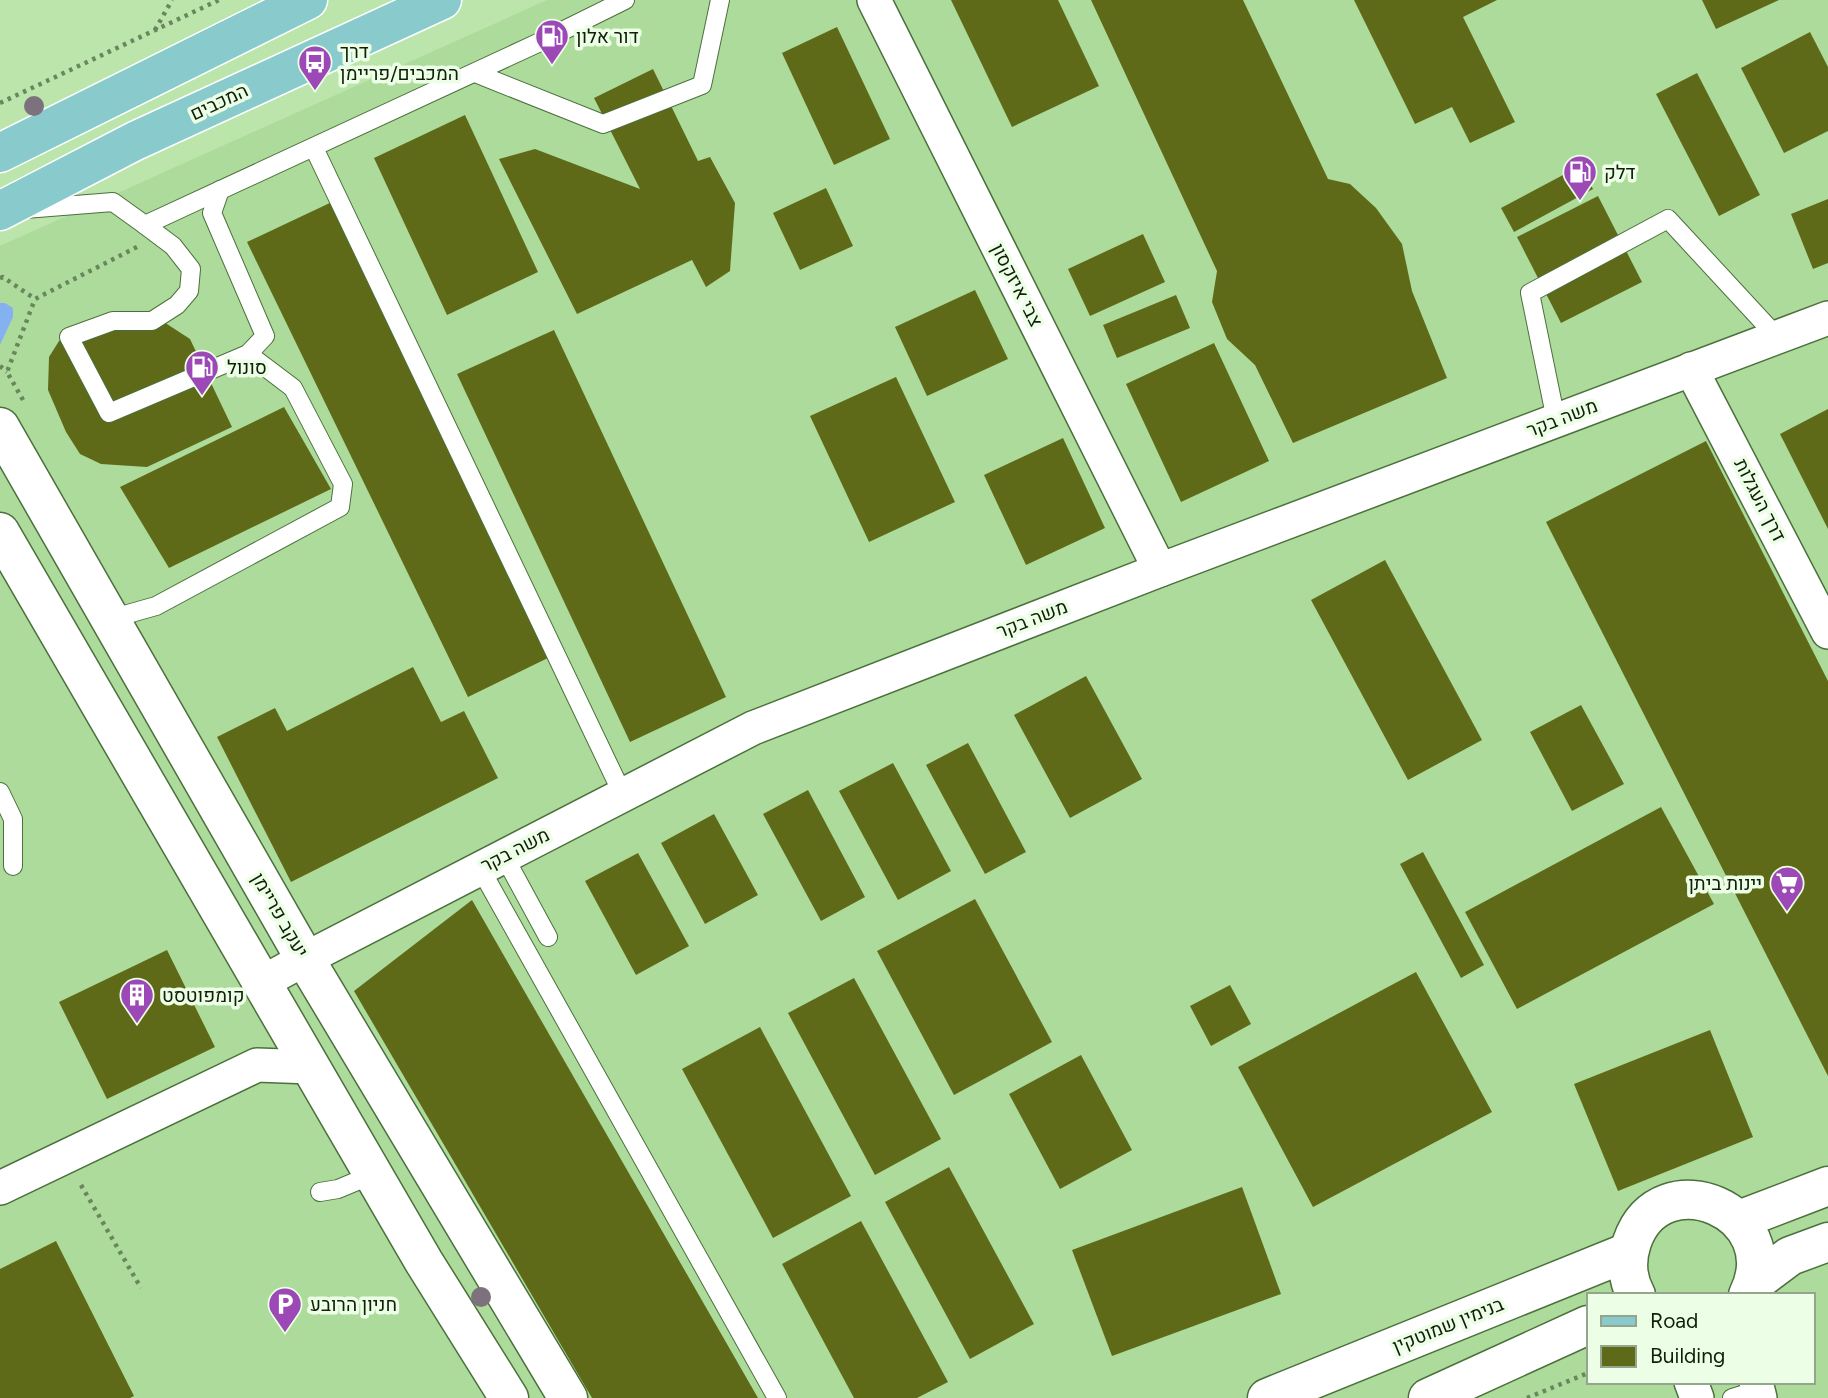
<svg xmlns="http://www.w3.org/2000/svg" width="1828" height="1398" font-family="Figtree,Heebo,sans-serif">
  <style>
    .built { fill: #addb9b; fill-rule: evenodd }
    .water { fill: #84b1f0 }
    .building { fill: #5f6a18 }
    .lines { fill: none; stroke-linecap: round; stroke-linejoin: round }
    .lane-casing { stroke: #4b703c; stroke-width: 20 }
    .street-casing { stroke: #4b703c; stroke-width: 36 }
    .secondary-casing { stroke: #4b703c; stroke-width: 41 }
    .primary-casing { stroke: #fff; stroke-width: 41 }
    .path { stroke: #69865d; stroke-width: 4.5; stroke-dasharray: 3.5 5; stroke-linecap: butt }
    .lane { stroke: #fff; stroke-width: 18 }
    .street { stroke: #fff; stroke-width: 33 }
    .secondary { stroke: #fff; stroke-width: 38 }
    .primary { stroke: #89cbcd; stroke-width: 38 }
    .tree { fill: #7d717e }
    .labels { text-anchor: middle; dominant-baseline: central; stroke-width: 7; stroke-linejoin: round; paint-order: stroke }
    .poi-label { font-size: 19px; fill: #101f09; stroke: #ecfee6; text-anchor: start }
    .street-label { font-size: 19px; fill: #101f09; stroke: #ecfee6 }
  </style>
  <rect width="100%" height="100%" fill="#bbe5ab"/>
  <path class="built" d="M547 0H1828V1398H0V246ZM1588 1295H1812V1382H1588Z"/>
  <polygon class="water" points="0,303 5,303 13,308 13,317 0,345"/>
  <g class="building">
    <polygon points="951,0 1058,0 1099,86 1012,127"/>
    <polygon points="1091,0 1243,0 1328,179 1350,184 1376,208 1402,244 1412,291 1447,378 1293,443 1255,365 1227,339 1212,302 1217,271"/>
    <polygon points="1354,0 1497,0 1463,17 1515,122 1470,143 1452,107 1415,124"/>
    <polygon points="1702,0 1779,0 1716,29"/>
    <polygon points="837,27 890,139 834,165 782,53"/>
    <polygon points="1810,32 1828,67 1828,131 1784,153 1741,68"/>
    <polygon points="653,69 698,161 710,157 735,203 730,271 706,287 692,260 577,314 499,159 535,149 640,189 594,98"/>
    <polygon points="1697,73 1760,195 1719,216 1656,94"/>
    <polygon points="465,115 538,272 447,315 374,158"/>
    <polygon points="1580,166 1593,189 1514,232 1501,208"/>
    <polygon points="826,188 853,246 800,270 773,213"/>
    <polygon points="1598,196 1642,282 1561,323 1517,237"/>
    <polygon points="1828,199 1828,263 1813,269 1791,214"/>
    <polygon points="334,201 554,655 468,697 247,242"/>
    <polygon points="1143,234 1165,282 1090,316 1068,269"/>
    <polygon points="975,290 1008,359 927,396 895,327"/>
    <polygon points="1176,295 1190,328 1117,358 1103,325"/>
    <polygon points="153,315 190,339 232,427 147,467 101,464 80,454 66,432 48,390 49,357 59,341 102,317"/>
    <polygon points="554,330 726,697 630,742 457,374"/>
    <polygon points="1214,343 1269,461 1181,502 1126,384"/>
    <polygon points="896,377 955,502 869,542 810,416"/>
    <polygon points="284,407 331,489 169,568 120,487"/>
    <polygon points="1828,409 1828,529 1780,434"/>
    <polygon points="1063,438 1105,528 1026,565 984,475"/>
    <polygon points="1706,441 1828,681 1828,1076 1546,522"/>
    <polygon points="1385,560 1482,740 1408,780 1311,600"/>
    <polygon points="413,667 441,722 464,711 498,778 291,882 217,737 275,708 287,731"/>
    <polygon points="1086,676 1142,779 1070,818 1014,715"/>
    <polygon points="1581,705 1624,784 1572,811 1530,732"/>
    <polygon points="968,743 1026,852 985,874 926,765"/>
    <polygon points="893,763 951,871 898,900 839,791"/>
    <polygon points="808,790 865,897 821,921 763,814"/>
    <polygon points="1661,807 1714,904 1517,1009 1465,912"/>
    <polygon points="714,814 758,895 705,924 661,843"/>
    <polygon points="1423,852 1484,965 1461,978 1400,864"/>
    <polygon points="638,853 689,946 636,975 585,881"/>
    <polygon points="975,899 1052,1042 954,1095 877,951"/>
    <polygon points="472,900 758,1398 592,1398 354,991"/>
    <polygon points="167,950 215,1047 107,1099 59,1002"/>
    <polygon points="1416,972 1492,1112 1313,1207 1238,1067"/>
    <polygon points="854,978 941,1139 875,1175 788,1013"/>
    <polygon points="1230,985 1251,1024 1211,1046 1190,1006"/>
    <polygon points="760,1027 851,1196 773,1238 682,1069"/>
    <polygon points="1710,1030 1753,1137 1618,1191 1574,1084"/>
    <polygon points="1081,1055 1132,1150 1060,1189 1009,1094"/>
    <polygon points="949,1167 1034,1324 970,1359 885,1202"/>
    <polygon points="1242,1187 1281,1294 1112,1356 1072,1250"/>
    <polygon points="861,1221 948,1382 917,1398 854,1398 782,1264"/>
    <polygon points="56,1241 134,1396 130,1398 0,1398 0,1269"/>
  </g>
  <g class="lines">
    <g class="lane-casing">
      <g id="lane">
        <polyline points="475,73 603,124 702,85 720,0"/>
        <polyline points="314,148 623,795"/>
        <polyline points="25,209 113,202 145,225 540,42 625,0"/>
        <polyline points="145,225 173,246 191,269 189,291 177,305 152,321 113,321 69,337 109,413 248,354 265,336 212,213 220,190"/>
        <polyline points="1556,420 1530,293 1668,219 1777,337"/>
        <polyline points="110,619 156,606 340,507 343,484 293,388 248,354"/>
        <polyline points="0,792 13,819 13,866"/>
        <polyline points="504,856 548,937"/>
        <polyline points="480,868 777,1398"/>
        <polyline points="320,1192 338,1189 374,1174"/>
        <polyline points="1732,1398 1758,1390"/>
      </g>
    </g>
    <g class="street-casing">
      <g id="street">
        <polyline points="874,0 1160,570"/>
        <polyline points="1691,369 1828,632"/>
        <polyline points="263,982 305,959 753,728 1160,570 1828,318"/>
        <polyline points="0,1188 257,1065 311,1067"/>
        <polyline points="1691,1382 1697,1398"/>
        <polyline points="1756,1382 1760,1398"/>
      </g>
    </g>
    <g class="secondary-casing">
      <g id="secondary">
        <polyline points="0,427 305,959 568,1398"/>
        <polyline points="0,532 424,1262 509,1398"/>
        <polyline points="1739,1220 1828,1186"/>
        <polyline points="1754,1283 1790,1256 1828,1242"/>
        <path d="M1636 1295C1627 1279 1626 1260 1632 1242 1661 1158 1789 1212 1748 1295"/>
        <polyline points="1267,1398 1628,1252"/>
        <polyline points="1428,1398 1588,1325"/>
      </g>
    </g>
    <g class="primary-casing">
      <g id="primary">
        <polyline points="0,153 308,0"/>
        <polyline points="0,211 135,141 442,0"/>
      </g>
    </g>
    <g class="path">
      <polyline points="155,30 172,0"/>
      <polyline points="0,103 219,0"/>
      <polyline points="0,278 3,277 35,299 137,247"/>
      <polyline points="0,366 7,372"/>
      <polyline points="23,400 7,372 35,299"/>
      <polyline points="81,1185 141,1288"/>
      <polyline points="1527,1398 1588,1373"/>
    </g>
    <use href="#lane" class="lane"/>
    <use href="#street" class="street"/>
    <use href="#secondary" class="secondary"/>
    <use href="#primary" class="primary"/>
  </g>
  <g class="tree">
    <circle cx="34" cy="106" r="10"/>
    <circle cx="481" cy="1297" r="10"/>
  </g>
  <defs>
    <g id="fuel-pin" transform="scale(1.75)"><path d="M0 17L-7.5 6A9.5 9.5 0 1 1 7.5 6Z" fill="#9c48b6" stroke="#ecfee6"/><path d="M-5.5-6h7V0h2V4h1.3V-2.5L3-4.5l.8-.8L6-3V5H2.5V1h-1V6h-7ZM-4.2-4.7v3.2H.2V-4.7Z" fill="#fff"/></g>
    <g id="bus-pin" transform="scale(1.75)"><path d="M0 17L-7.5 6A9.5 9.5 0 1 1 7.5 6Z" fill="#9c48b6" stroke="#ecfee6"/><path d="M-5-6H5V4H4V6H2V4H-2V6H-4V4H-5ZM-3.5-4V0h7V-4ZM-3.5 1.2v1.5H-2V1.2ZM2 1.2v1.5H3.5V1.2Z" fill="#fff"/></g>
    <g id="supermarket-pin" transform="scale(1.75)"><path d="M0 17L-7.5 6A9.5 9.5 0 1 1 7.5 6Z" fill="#9c48b6" stroke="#ecfee6"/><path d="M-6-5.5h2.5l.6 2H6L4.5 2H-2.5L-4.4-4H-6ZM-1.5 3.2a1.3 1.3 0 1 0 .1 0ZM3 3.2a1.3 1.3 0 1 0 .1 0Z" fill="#fff"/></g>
    <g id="building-pin" transform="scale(1.75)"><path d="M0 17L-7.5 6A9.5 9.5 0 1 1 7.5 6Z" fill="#9c48b6" stroke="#ecfee6"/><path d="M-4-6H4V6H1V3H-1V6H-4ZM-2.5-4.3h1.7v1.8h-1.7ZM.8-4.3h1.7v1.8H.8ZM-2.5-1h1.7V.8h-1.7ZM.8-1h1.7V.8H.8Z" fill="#fff"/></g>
    <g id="parking-pin" transform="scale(1.75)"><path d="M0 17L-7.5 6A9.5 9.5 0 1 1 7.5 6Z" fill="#9c48b6" stroke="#ecfee6"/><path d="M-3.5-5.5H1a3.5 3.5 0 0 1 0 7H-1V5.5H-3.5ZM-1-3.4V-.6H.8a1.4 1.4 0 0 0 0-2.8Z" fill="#fff"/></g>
  </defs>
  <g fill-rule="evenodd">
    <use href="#fuel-pin" x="552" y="36"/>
    <use href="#bus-pin" x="315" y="62"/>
    <use href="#fuel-pin" x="1580" y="172"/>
    <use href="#fuel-pin" x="202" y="367"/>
    <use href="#supermarket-pin" x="1787" y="883"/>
    <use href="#building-pin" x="137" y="995"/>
    <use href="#parking-pin" x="285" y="1304"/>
  </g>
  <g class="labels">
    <g class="poi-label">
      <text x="576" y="36">דור אלון</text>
      <text x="340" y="51">דרך<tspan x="340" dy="22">המכבים/פריימן</tspan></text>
      <text x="1604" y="172">דלק</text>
      <text x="227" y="367">סונול</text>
      <text x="1762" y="883" text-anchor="end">יינות ביתן</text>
      <text x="162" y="995">קומפוטסט</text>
      <text x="310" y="1304">חניון הרובע</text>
    </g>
    <g class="street-label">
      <text transform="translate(219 102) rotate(-25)">המכבים</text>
      <text transform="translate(1017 285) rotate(63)">צבי איזקסון</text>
      <text transform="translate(1562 418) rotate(-21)">משה בקר</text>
      <text transform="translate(1760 500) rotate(63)">דרך העגלות</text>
      <text transform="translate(1032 619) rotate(-21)">משה בקר</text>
      <text transform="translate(515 850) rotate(-27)">משה בקר</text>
      <text transform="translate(280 915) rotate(60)">יעקב פריימן</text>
      <text transform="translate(1448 1325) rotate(-22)">בנימין שמוטקין</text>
    </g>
  </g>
  <rect x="1587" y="1293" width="228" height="91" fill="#ecfee6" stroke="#94a58e" stroke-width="2"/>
  <rect x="1601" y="1316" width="35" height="10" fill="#89cbcd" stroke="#94a58e" stroke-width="2"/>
  <text x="1650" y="1328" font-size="21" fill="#101f09">Road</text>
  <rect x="1601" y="1346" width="35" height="21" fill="#5f6a18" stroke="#94a58e" stroke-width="2"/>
  <text x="1650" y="1363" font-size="21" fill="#101f09">Building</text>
</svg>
